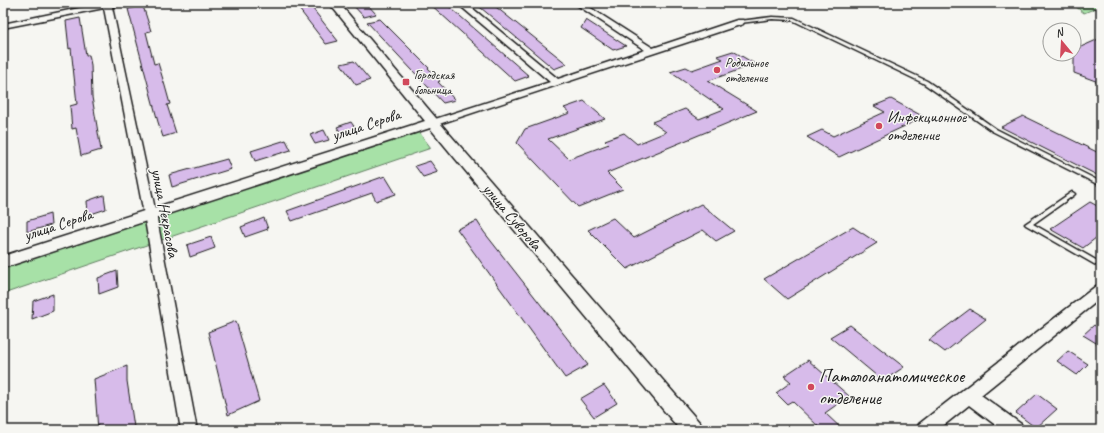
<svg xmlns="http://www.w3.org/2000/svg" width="1104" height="433" font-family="Caveat,sans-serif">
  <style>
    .green { fill: #a7e1a7; stroke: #627e62 }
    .building { fill: #d7bbea; stroke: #1c1c1c }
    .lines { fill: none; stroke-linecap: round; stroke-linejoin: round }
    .service-casing { stroke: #1c1c1c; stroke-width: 3 }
    .minor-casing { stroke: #1c1c1c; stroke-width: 3 }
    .tertiary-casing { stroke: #1c1c1c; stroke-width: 3 }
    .service { fill: #f6f6f2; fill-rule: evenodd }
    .minor { fill: #f6f6f2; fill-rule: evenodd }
    .tertiary { fill: #f6f6f2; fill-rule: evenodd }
    .poi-dot { fill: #d1495b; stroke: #f6f6f2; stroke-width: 1.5 }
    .labels { text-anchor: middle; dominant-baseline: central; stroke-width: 3; stroke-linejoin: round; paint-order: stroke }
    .far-poi-label { font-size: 13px; fill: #1c1c1c; stroke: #f6f6f2; text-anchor: start }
    .poi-label { font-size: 16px; fill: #1c1c1c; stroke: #f6f6f2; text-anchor: start }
    .street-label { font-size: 16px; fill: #1c1c1c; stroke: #f6f6f2 }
    .near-poi-label { font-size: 19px; fill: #1c1c1c; stroke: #f6f6f2; text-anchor: start }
  </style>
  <rect width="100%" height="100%" fill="#f6f6f2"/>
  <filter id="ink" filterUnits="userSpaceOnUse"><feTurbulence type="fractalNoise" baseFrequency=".025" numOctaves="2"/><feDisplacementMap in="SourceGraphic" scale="8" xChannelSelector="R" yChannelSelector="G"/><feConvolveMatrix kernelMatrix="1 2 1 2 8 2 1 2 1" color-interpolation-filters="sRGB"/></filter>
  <g filter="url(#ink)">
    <g class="green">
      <polygon points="1071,3 1101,3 1101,6 1084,13"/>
      <polygon points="419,132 431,148 3,294 3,268"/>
    </g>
    <g class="building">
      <polygon points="351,3 366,3 376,14 364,17"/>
      <polygon points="429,3 445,3 529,76 515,81"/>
      <polygon points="475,3 491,3 567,64 554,69"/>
      <polygon points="143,6 151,31 146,32 154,64 158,63 165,86 170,104 167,105 176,133 163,137 158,122 128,9"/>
      <polygon points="311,6 316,13 338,41 326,44 299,9"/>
      <polygon points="80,18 86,55 89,55 91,65 92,97 101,150 81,156 76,128 72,129 70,106 77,104 71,48 69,49 66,21"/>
      <polygon points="380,19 429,68 428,68 440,81 438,82 455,100 443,103 367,22"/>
      <polygon points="586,20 626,46 613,50 581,28"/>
      <polygon points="1101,38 1101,83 1074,73 1074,50"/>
      <polygon points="733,51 755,64 708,81 757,111 607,173 623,189 578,207 517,143 525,129 570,113 564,108 584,101 605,119 548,139 569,159 609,144 605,140 624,133 637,144 666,132 652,122 685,109 699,119 724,109 670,72 686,67 692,70 723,59 717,56"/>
      <polygon points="354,61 364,73 370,80 356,85 341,64"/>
      <polygon points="891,99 924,117 839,157 807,137 822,130 833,136 885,112 874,106"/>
      <polygon points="1023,116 1101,154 1101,177 1001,127"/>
      <polygon points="351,122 357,131 343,136 337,127"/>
      <polygon points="324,130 329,140 315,144 310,135"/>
      <polygon points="286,140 291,150 255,161 251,151"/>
      <polygon points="227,159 231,169 172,187 169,175"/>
      <polygon points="430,161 438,172 423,177 415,166"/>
      <polygon points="385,176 396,194 376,201 372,193 292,221 287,211"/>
      <polygon points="104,195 106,209 88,215 87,201"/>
      <polygon points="1090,202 1101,208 1101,234 1083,248 1050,229"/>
      <polygon points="701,204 734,231 716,241 703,230 627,269 588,230 613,218 634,238"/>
      <polygon points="50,214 51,225 27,232 27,221"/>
      <polygon points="264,218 268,229 245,237 241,227"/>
      <polygon points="477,221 484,232 588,365 565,378 457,229"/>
      <polygon points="853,227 877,243 787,299 764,279"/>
      <polygon points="211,237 215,248 190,257 187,245"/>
      <polygon points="117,271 118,287 99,294 98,278"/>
      <polygon points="53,294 53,311 32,319 33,301"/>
      <polygon points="970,309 986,319 945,352 929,340"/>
      <polygon points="236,321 259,401 228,415 208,332"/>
      <polygon points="850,325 904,367 883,381 830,337"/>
      <polygon points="1094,325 1101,330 1101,346 1083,335"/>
      <polygon points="1068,351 1088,364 1077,375 1057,361"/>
      <polygon points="808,360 849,396 825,413 843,430 822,430 792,401 787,404 776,393 791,382 784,376"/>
      <polygon points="127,366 127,381 134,427 127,430 98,430 94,379"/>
      <polygon points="604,385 617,403 594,417 580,399"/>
      <polygon points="1037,394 1057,409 1036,428 1016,413"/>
    </g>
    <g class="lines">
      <g class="service-casing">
        <g id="service">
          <polygon points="772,17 794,18 927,81 996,129 1101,182 1101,186 992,131 923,83 792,20 772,19 740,23 738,22 740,21"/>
          <polygon points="1072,192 1074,193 1075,194 1074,195 1033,224 1101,263 1101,268 1026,225 1025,224"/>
        </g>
      </g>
      <g class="minor-casing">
        <g id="minor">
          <polygon points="103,3 124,3 112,7 156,214 197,430 181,430 144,214 104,8 3,28 3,24"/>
          <polygon points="457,3 466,3 558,79 645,50 574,3 583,3 653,48 737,20 743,20 744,22 743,24 433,126 428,123 429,121 550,82"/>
          <polygon points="1101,285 1101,298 981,395 1021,424 1023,430 1002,430 969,405 938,430 917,430 919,424 1096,286"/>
        </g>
      </g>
      <g class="tertiary-casing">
        <polygon id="tertiary" points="329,3 339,3 446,130 700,423 703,430 680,430 430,128 3,268 3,256 425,121"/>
      </g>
      <use href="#service" class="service"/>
      <use href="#minor" class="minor"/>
      <use href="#tertiary" class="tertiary"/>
    </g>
  </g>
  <g class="poi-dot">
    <circle cx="717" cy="70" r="4"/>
    <rect x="402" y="78" width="8" height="8" rx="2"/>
    <circle cx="879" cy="126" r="4"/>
    <circle cx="811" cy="387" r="4"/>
  </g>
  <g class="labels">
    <g class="far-poi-label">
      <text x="725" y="63">Родильное<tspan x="725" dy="15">отделение</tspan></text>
      <text x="414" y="75">Городская<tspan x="414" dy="15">больница</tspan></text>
    </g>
    <g class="poi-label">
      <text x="887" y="117">Инфекционное<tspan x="887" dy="18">отделение</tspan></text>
    </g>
    <g class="street-label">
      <text transform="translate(366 125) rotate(-18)">улица Серова</text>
      <text transform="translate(165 213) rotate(79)">улица Некрасова</text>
      <text transform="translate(512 217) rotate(50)">улица Суворова</text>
      <text transform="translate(58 225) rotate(-18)">улица Серова</text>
    </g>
    <g class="near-poi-label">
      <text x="819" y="376">Патолоанатомическое<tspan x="819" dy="22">отделение</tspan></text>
    </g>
  </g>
  <rect width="1104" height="433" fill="none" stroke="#f6f6f2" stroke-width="16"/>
  <rect x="8" y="8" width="1088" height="417" fill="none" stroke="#1c1c1c" stroke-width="1.5" filter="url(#ink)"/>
  <g transform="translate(1062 42) rotate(342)"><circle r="19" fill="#f6f6f2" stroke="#9f9f9c"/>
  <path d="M0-3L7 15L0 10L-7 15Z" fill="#d1495b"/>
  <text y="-6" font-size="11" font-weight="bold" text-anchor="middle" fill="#1c1c1c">N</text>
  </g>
</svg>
